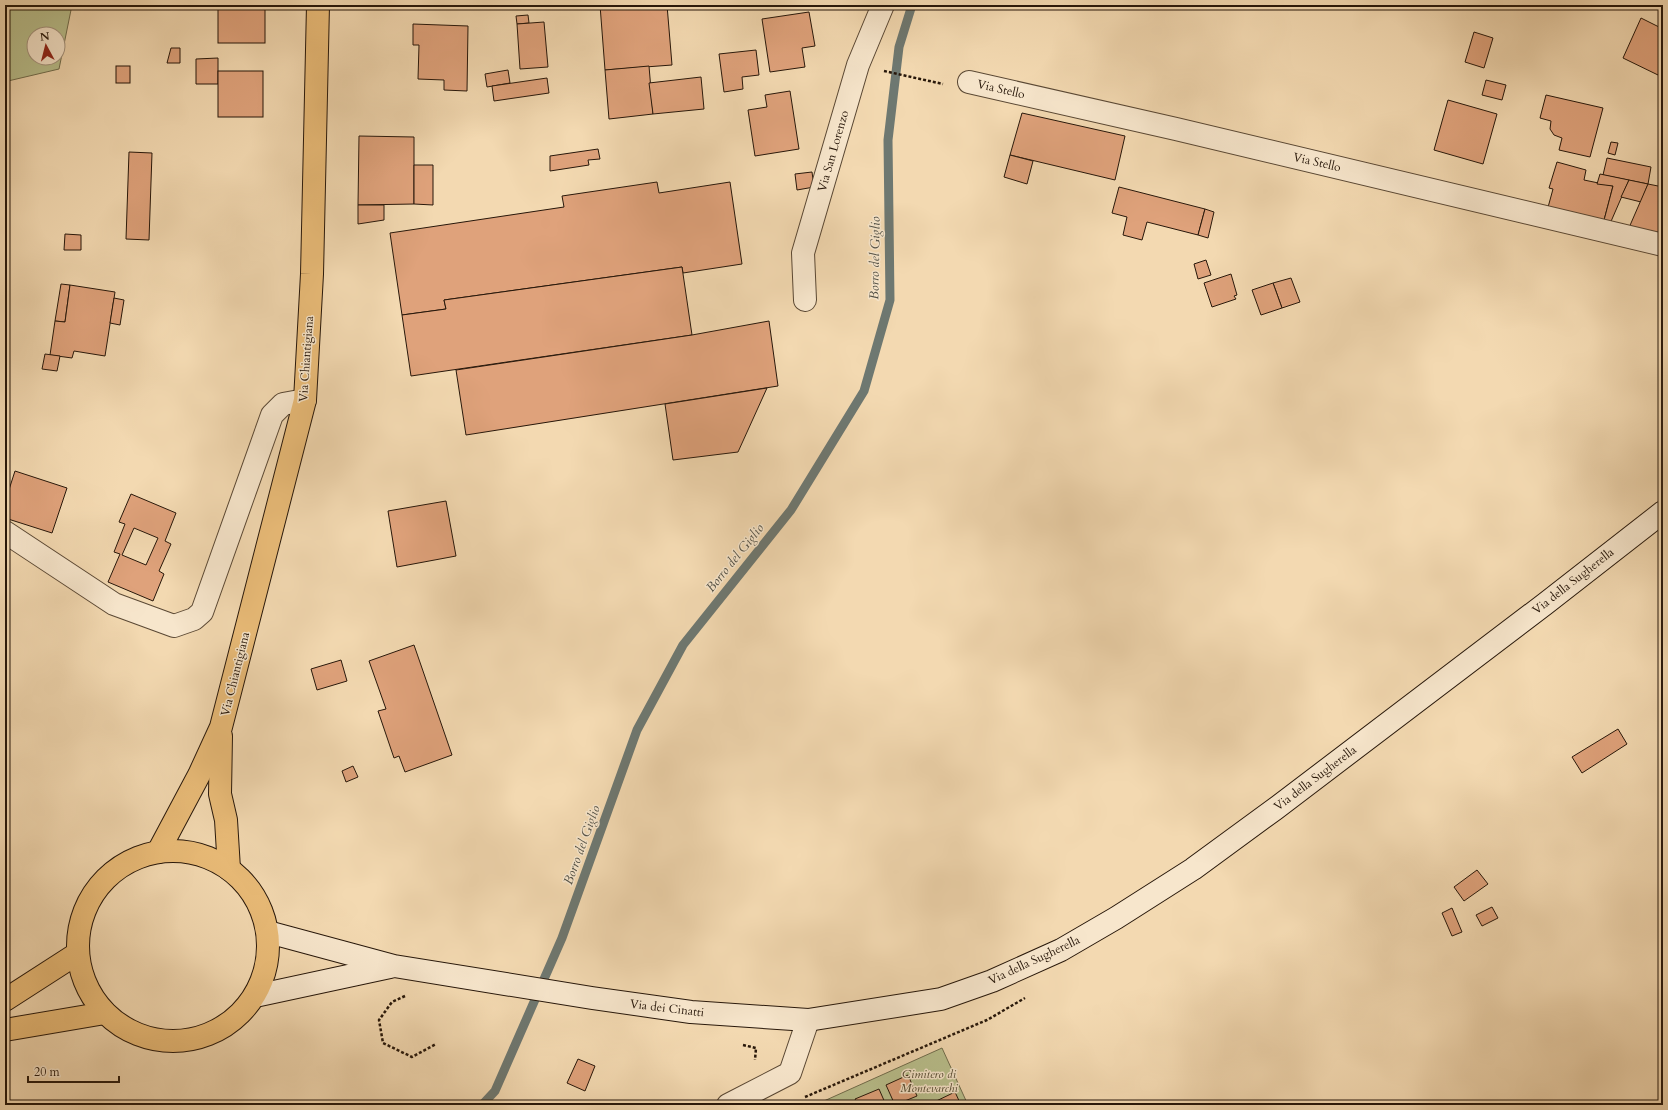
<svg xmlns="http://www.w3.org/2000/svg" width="1668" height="1110" font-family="Cardo,serif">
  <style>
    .green { fill: #b9c08d; stroke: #706c4c; fill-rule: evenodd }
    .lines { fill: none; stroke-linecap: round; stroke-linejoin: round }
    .stream { stroke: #6e7871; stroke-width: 9 }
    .building { fill: #dfa27b; stroke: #27170a; fill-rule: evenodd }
    .street-casing { stroke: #5a4834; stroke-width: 24 }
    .secondary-casing { stroke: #27170a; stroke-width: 24 }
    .primary-casing { stroke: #27170a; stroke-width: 24 }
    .path { stroke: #27170a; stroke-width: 2.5; stroke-dasharray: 3 2; stroke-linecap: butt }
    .street { stroke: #f7e6cc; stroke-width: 22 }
    .secondary { stroke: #f7e6cc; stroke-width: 22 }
    .primary { stroke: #eabc78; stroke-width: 22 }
    .labels { text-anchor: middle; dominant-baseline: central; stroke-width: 3; stroke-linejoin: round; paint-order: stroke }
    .street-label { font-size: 12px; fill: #27170a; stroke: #f7e6cc }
    .park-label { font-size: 12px; font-style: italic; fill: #534a31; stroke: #f7e6cc }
    .water-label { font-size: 13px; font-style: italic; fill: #515046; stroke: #f7e6cc }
  </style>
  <rect width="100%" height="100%" fill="#f3d9b1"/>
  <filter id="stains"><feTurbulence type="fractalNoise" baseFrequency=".005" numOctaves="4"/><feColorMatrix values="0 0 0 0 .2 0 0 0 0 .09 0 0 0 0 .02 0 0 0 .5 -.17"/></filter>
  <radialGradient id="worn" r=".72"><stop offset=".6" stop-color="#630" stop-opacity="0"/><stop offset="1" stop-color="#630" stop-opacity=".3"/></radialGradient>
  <g class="green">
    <path d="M5 5H72L59 69 8 81 5 79ZM34 34H58V58H34Z"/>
    <polygon points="942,1048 968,1105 815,1105"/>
  </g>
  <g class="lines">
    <polyline class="stream" points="482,1105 495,1091 562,938 637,730 683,645 791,510 864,391 890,300 888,140 899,47 912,5"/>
  </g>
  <g class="building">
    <rect x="218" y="5" width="47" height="38"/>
    <polygon points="600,5 667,5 672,65 605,70"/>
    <polygon points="809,12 815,46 802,48 805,67 770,72 762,19"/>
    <polygon points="528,15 529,23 517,24 516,16"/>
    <polygon points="1641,18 1663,29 1663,64 1658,75 1623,58"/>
    <polygon points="544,22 548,67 520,69 517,24"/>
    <polygon points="413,24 468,26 467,91 444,90 444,80 418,79 419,45 413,45"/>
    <polygon points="1474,32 1493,38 1484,68 1465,62"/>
    <polygon points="171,48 180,48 180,63 167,63"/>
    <polygon points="756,50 759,75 742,77 743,89 724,92 719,54"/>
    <polygon points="218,58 218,84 196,84 196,59"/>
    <rect x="116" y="66" width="14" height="17"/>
    <polygon points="649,66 653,114 609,119 605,70"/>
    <polygon points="508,70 510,83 487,87 485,74"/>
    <rect x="218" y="71" width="45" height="46"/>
    <polygon points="701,77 704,109 653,114 649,83"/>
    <polygon points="547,78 549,93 494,101 492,86"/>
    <polygon points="1486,80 1506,85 1502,100 1482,95"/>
    <polygon points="790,91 799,149 755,156 748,110 767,107 765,95"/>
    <polygon points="1546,95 1603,108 1590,157 1559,150 1562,138 1554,135 1550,129 1551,121 1540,118"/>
    <polygon points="1448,100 1497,114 1483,164 1434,150"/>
    <polygon points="1022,113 1125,136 1115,180 1010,155"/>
    <polygon points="359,136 414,137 414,204 358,205"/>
    <polygon points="1611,142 1618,143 1615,155 1608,153"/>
    <polygon points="598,149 600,159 588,160 589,165 550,171 550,156"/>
    <polygon points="129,152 152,153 149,240 126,239"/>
    <polygon points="1010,155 1033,161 1027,184 1004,177"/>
    <polygon points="1607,158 1651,167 1648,184 1603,175"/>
    <polygon points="1557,162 1586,170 1584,180 1613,186 1603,224 1547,211 1553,189 1549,188"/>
    <polygon points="414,165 433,165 433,205 414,204"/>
    <polygon points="812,172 814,187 797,190 795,174"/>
    <polygon points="1600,174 1629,180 1609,226 1603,224 1613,186 1597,184"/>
    <polygon points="1629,180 1648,184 1641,202 1621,197"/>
    <polygon points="657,182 659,193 730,182 742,264 683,273 682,267 444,300 446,309 402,315 390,233 564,207 562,196"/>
    <polygon points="1648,184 1663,187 1663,239 1628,230"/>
    <polygon points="1119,187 1205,209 1198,235 1147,222 1142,240 1123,235 1127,217 1112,213"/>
    <polygon points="358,205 384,205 384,220 358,224"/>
    <polygon points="1205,209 1214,212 1208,238 1198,235"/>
    <polygon points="65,234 81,235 81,250 64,250"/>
    <polygon points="1206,260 1211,275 1198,279 1194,264"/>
    <polygon points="682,267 692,335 411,376 402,315 446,309 444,300"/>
    <polygon points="1231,274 1237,295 1234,296 1236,299 1212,307 1204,283"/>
    <polygon points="1291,278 1300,302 1282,308 1273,283"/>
    <polygon points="1273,283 1282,308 1261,315 1252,290"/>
    <polygon points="61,284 70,285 65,322 55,321"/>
    <polygon points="70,285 115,292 105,356 74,351 72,358 50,355 55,321 65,322"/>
    <polygon points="114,298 124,300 120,325 110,323"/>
    <polygon points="769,321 778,386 466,435 456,370 692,335"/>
    <polygon points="45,354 60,356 57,371 42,369"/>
    <polygon points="767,388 738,452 673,460 665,404"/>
    <polygon points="15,471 67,488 52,533 5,518 5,502"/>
    <path d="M131 494 176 513 165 541 171 544 159 571 164 574 153 601 108 582 120 554 114 552 125 524 119 522ZM134 528 158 538 146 565 122 555Z"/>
    <polygon points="446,501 456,556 397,567 388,511"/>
    <polygon points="414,645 452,755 405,772 399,756 394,758 378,711 386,709 369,661"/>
    <polygon points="341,660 347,681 317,690 311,669"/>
    <polygon points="1618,729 1627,744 1582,773 1572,757"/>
    <polygon points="353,766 358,777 346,782 342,771"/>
    <polygon points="1477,870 1488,884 1464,901 1454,887"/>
    <polygon points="1492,907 1498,918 1482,926 1476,915"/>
    <polygon points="1452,908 1462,932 1452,936 1442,913"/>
    <polygon points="578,1059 595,1066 585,1091 567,1083"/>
    <polygon points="908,1075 917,1096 895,1105 886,1085"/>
    <polygon points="879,1089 886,1105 858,1105 855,1099"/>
    <polygon points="955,1092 961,1105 931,1105 930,1104"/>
  </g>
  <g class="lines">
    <g class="street-casing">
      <g id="street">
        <polyline points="969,82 1176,129 1663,245"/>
        <polyline points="805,300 803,253 858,65 883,5"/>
        <polyline points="5,532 114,604 174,626 194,619 202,612 272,415 283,404 305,400"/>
        <polyline points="728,1105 790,1073 808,1020"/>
      </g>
    </g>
    <g class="secondary-casing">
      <g id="secondary">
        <polyline points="268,932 394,966 592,998 691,1012 808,1020 941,999 992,981 1061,950 1116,918 1193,869 1275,809 1545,604 1663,512"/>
        <polyline points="255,996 390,967"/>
      </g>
    </g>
    <g class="primary-casing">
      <g id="primary">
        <polyline points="221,736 220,794 226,820 229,869"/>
        <circle cx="173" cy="946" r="95"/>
        <polyline points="158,852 199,775 221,727 305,400 312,274 318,5"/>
        <polyline points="5,1000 78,953"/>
        <polyline points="5,1030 105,1013"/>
      </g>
    </g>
    <g class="path">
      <polyline points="884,71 943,84"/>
      <polyline points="405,996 392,1002 379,1020 383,1043 412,1057 436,1044"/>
      <polyline points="743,1045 756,1048 755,1060"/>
      <polyline points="805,1097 987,1020 1025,998"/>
    </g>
    <use href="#street" class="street"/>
    <use href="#secondary" class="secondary"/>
    <use href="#primary" class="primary"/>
  </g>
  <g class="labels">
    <g class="street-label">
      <text transform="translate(1001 89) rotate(13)">Via Stello</text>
      <text transform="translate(833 151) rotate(-74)">Via San Lorenzo</text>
      <text transform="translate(1317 162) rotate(13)">Via Stello</text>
      <text transform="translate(306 359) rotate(-86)">Via Chiantigiana</text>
      <text transform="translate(1573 581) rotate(-38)">Via della Sugherella</text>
      <text transform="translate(235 674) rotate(-76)">Via Chiantigiana</text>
      <text transform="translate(1315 778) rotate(-37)">Via della Sugherella</text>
      <text transform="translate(1034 960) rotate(-25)">Via della Sugherella</text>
      <text transform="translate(667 1008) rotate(7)">Via dei Cinatti</text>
    </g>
    <g class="park-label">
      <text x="929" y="1074">Cimitero di<tspan x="929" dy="14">Montevarchi</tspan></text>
    </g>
    <g class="water-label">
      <text transform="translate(875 258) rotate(-89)">Borro del Giglio</text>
      <text transform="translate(735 558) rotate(-51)">Borro del Giglio</text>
      <text transform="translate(582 845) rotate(-70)">Borro del Giglio</text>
    </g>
  </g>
  <rect width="1668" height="1110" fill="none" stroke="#f3d9b1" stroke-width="20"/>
  <rect x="6" y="6" width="1656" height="1098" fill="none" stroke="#27170a" stroke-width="2"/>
  <rect x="10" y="10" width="1648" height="1090" fill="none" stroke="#27170a"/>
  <g transform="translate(46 46) rotate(353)"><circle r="19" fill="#f7e6cc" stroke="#a4937e"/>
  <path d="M0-3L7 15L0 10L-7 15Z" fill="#8f2418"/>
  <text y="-6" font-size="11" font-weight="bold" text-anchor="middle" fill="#27170a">N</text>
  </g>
  <path d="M28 1076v6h91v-6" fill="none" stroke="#27170a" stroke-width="2"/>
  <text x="34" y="1076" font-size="12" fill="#27170a" stroke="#f7e6cc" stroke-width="3" paint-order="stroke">20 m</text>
  <rect width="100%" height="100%" filter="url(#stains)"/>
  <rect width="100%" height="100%" fill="url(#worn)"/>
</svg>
